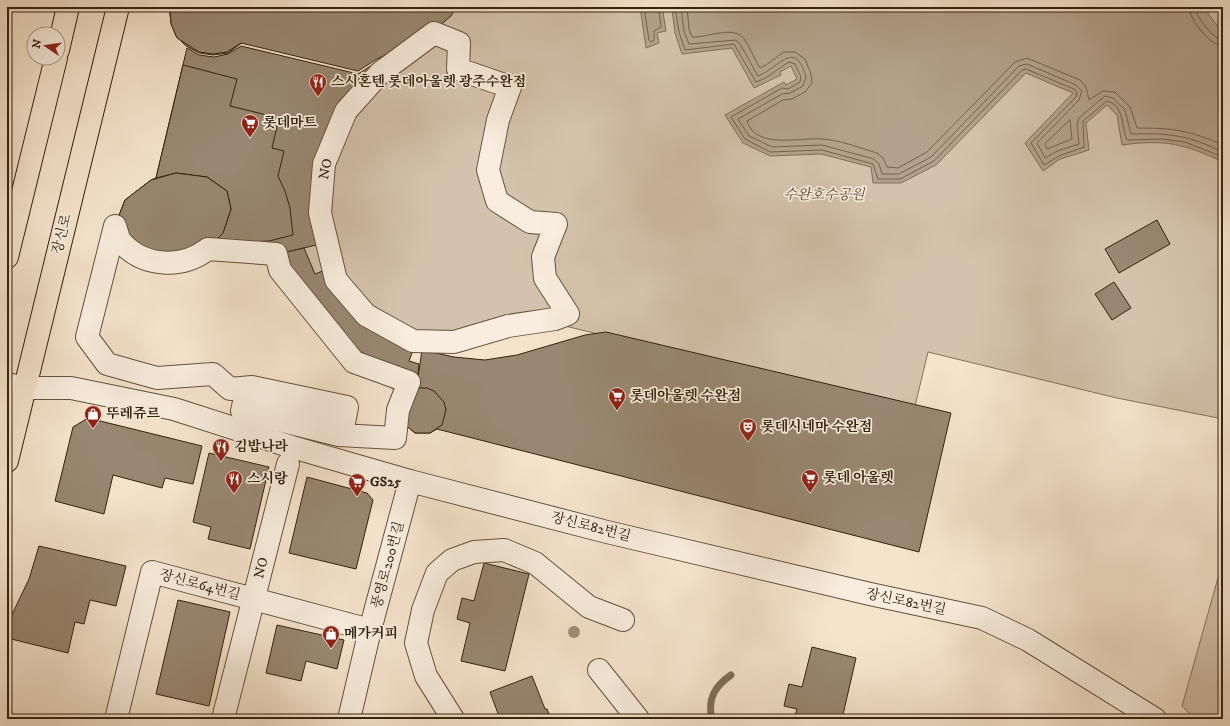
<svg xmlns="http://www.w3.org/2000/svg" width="1230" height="726" font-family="'IM FELL DW Pica','Noto Serif KR',serif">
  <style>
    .green { fill: #d4c3ac; stroke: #84725d }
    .water { fill: #b3a28b; stroke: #806f59 }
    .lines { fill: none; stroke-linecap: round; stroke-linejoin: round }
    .shore { stroke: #74624c; stroke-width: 1 }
    .stream { stroke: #806f59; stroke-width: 7 }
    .building { fill: #988771; stroke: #34220e }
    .minor-casing { stroke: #64523e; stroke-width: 24 }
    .major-casing { stroke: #34220e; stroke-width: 24 }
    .minor { stroke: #f8edde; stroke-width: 22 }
    .major { stroke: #f5e4cc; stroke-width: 22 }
    .tree { fill: #a18f7a }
    .labels { text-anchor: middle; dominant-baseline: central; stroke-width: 3.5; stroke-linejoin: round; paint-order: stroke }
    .poi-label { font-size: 14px; font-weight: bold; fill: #34220e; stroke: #f8edde; text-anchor: start }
    .street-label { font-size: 14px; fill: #34220e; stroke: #f8edde }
    .park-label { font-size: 14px; font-style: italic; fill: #5c4a36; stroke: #f8edde }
  </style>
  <rect width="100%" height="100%" fill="#f5e4cc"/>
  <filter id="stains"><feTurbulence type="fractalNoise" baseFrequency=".005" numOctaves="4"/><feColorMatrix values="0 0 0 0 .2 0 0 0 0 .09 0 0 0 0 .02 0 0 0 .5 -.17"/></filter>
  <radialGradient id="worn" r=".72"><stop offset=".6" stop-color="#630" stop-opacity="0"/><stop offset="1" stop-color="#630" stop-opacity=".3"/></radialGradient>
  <g class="green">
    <polygon points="435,7 1223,7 1223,419 1117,398 928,352 914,410 540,320 412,352 275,251 296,210 385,60"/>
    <polygon points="1223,560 1223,719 1195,719 1182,706"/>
  </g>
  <path class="water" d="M640 7H1203L1223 33V162C1185 144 1165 139 1122 145L1117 115 1107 105 1086 123 1089 150 1060 159 1043 171 1025 143 1073 93 1026 73 936 165 901 183H873L871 167 821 154 770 156 743 143 725 115 784 82 786 85 797 79 791 66 780 72 781 75 754 88 732 48 682 54 675 33 672 9 663 12 666 31 657 33 659 43 646 48Z"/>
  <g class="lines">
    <g class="shore">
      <polyline points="644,7 649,40 651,42 654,40 654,31 661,27 659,11 666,7"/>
      <path d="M675 7 679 32 685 50 734 44 756 82C769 78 777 69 789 62L795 64 801 77 800 82 788 89 782 88 731 117 745 139 770 152 822 150 873 164 878 179H900L934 161 1022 70 1026 69 1074 89 1077 93 1076 97 1031 143 1044 165 1059 156 1084 147 1083 121 1107 101C1125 106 1121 127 1127 140L1162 139 1185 142 1223 157"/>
      <path d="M681 7 684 31 689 44 736 40 740 44 758 76C779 68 795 38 806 77L803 86 790 93 782 94 738 119 749 136 772 147 822 145 874 159 879 164 882 174H899L931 157 1019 66 1027 64 1076 85 1082 91 1079 100 1037 143 1045 158 1057 151 1079 144 1077 124 1079 118 1105 96 1113 98 1125 110 1131 134C1171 133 1187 135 1223 152"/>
      <path d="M687 7 689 29 692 37C708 38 735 24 745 40 751 49 754 59 760 68L766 65 784 52H795L805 59 811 74 812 83 805 92 792 99 783 100 747 121C756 150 800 137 822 139 840 140 860 148 877 153L883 158 887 167 898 168 927 152 1015 62 1027 58 1080 80 1086 87 1089 100 1103 91 1115 92 1130 107 1137 128C1173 128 1189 130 1223 145"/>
      <path d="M1189 7C1189 19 1210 46 1223 46"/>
      <path d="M1195 7C1195 16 1214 40 1223 40"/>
      <polygon points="1070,120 1072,139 1047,149 1045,144"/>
    </g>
    <path class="stream" d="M712 719C707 699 715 686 731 675"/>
  </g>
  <g class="building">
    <polygon points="169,7 256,7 256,23 250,37 228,53 213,55 199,53 186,46 176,36 171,23"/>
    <polygon points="170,7 456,7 451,16 433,31 377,59 358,71 241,43 227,52 213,54 199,52 177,38 171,24"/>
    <polygon points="241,46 358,74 377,62 321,189 325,243 282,253 141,257 116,223 125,200 151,180 156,178 187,48 199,55 214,57 228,54"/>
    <polygon points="183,65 237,79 230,106 279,118 272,148 284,151 278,176 285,191 290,208 293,235 269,241 248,242 217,239 223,233 231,209 227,191 207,177 176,173 156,178"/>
    <polygon points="176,173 207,177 227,191 231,209 223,233 217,239 173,262 121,241 116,223 125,200 151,180"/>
    <polygon points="1157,220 1170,244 1119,273 1105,249"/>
    <polygon points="304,248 315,274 328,269 415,345 409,361 419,364 417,384 402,395 337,351 282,253"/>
    <polygon points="1114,282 1131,308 1112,320 1095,294"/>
    <polygon points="606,332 951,413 919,552 437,429 430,433 415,433 404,424 417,384 422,350 454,357 485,360 517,355 585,335"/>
    <polygon points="419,388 427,388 434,391 444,402 446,410 442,425 430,433 415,433 404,424 412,391"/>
    <polygon points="88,418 202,446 193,484 165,478 162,488 113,475 104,514 55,501 73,427"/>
    <polygon points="209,453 269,467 250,549 208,539 211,527 193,522"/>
    <polygon points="307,477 367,493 373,500 356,569 289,553"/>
    <polygon points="39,546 126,566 116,606 90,600 84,624 75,622 68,653 7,638 7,625 29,579"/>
    <polygon points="484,563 529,574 505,671 461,661 470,623 457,619 462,598 474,601"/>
    <polygon points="178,600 230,612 209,706 156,694"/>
    <polygon points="277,625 344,640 337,669 306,661 301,681 266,673"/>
    <polygon points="812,647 856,658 842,719 794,719 797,709 784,706 789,684 802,687"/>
    <polygon points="532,676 545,709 547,709 551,719 500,719 490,692"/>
  </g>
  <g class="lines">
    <g class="minor-casing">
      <g id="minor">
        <polygon points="434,33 459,43 458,69 510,87 498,120 488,170 497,201 530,222 556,224 543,257 545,278 568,314 555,319 508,326 454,342 413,341 366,315 336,280 320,213 324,164 346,111 380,73"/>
        <path d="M115 226C117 231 118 239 122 243 144 267 182 269 208 249L276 254 280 270 354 362 409 382 398 410 395 438 339 435 242 411 244 402 251 400 344 423 347 407 252 387 230 389 213 374 157 378 107 364 87 337Z"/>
        <polyline points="7,384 25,388 71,388 174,409 292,447 410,481 607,532 870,594 982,618 1028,640 1155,719"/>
        <polyline points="599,670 638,719"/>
        <polyline points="116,719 152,572 370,630"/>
        <path id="s1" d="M223 719 288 464"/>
        <polyline points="349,719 370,630 410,481"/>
        <polyline points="453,719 426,676 416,643 423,610 437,573 452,560 474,552 504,550 535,563 589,607 623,620"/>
      </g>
    </g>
    <g class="major-casing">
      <g id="major">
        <polyline points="58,50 68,7"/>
        <polyline points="7,257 56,58"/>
        <polyline points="7,461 118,7"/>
      </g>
    </g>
    <use href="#minor" class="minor"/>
    <use href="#major" class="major"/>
  </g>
  <circle class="tree" cx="574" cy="632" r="6"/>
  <defs>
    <g id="restaurant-pin" transform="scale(0.9)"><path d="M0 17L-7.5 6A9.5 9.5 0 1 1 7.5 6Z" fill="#8f2418" stroke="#f8edde"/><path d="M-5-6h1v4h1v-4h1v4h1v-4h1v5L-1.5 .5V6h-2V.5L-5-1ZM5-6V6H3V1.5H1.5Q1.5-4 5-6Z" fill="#fff"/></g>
    <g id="supermarket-pin" transform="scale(0.9)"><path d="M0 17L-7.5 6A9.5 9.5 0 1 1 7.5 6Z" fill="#8f2418" stroke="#f8edde"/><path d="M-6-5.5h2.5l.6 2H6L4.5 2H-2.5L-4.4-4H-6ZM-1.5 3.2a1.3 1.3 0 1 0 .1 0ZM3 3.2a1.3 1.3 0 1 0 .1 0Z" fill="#fff"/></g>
    <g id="shop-pin" transform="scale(0.9)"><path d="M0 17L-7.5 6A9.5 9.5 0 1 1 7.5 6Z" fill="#8f2418" stroke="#f8edde"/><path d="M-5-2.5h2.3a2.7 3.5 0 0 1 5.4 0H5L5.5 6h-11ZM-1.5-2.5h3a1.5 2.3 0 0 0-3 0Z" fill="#fff"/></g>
    <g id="theatre-pin" transform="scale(0.9)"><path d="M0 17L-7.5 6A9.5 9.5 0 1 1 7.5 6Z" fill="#8f2418" stroke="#f8edde"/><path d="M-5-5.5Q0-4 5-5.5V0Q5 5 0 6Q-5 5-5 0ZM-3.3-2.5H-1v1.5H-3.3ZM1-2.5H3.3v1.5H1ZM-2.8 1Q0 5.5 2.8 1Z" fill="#fff"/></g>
  </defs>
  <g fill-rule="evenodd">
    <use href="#restaurant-pin" x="318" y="82"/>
    <use href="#supermarket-pin" x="250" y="123"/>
    <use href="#supermarket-pin" x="617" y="396"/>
    <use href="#shop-pin" x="93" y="414"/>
    <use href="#theatre-pin" x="748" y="427"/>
    <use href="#restaurant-pin" x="221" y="447"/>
    <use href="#supermarket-pin" x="810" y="478"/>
    <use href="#restaurant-pin" x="234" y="479"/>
    <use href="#supermarket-pin" x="357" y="482"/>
    <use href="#shop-pin" x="331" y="634"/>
  </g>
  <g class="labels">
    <g class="poi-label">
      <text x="331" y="82">스시혼텐 롯데아울렛 광주수완점</text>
      <text x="263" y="123">롯데마트</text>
      <text x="630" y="396">롯데아울렛 수완점</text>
      <text x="106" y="414">뚜레쥬르</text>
      <text x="761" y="427">롯데시네마 수완점</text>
      <text x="234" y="447">김밥나라</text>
      <text x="823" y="478">롯데 아울렛</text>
      <text x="247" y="479">스시랑</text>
      <text x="370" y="482">GS25</text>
      <text x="344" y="634">메가커피</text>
    </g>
    <g class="street-label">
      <text transform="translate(326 169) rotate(-78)">NO</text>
      <text transform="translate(62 234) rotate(-76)">장신로</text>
      <text transform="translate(591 527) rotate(14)">장신로82번길</text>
      <text transform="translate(388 565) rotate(-75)">풍영로200번길</text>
      <text stroke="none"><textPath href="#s1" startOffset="156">NO</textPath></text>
      <text transform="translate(200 585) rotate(15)">장신로64번길</text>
      <text transform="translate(906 602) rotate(12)">장신로82번길</text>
    </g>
    <g class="park-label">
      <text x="824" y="195">수완호수공원</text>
    </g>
  </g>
  <rect width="1230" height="726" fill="none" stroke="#f5e4cc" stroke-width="24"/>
  <rect x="8" y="8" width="1214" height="710" fill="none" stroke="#34220e" stroke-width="2"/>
  <rect x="12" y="12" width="1206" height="702" fill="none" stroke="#34220e"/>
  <g transform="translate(46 46) rotate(283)"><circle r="19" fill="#f8edde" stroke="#aa9c8b"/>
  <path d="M0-3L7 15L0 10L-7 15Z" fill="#8f2418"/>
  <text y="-6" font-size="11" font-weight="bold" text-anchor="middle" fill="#34220e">N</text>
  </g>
  <rect width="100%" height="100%" filter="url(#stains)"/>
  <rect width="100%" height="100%" fill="url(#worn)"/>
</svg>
